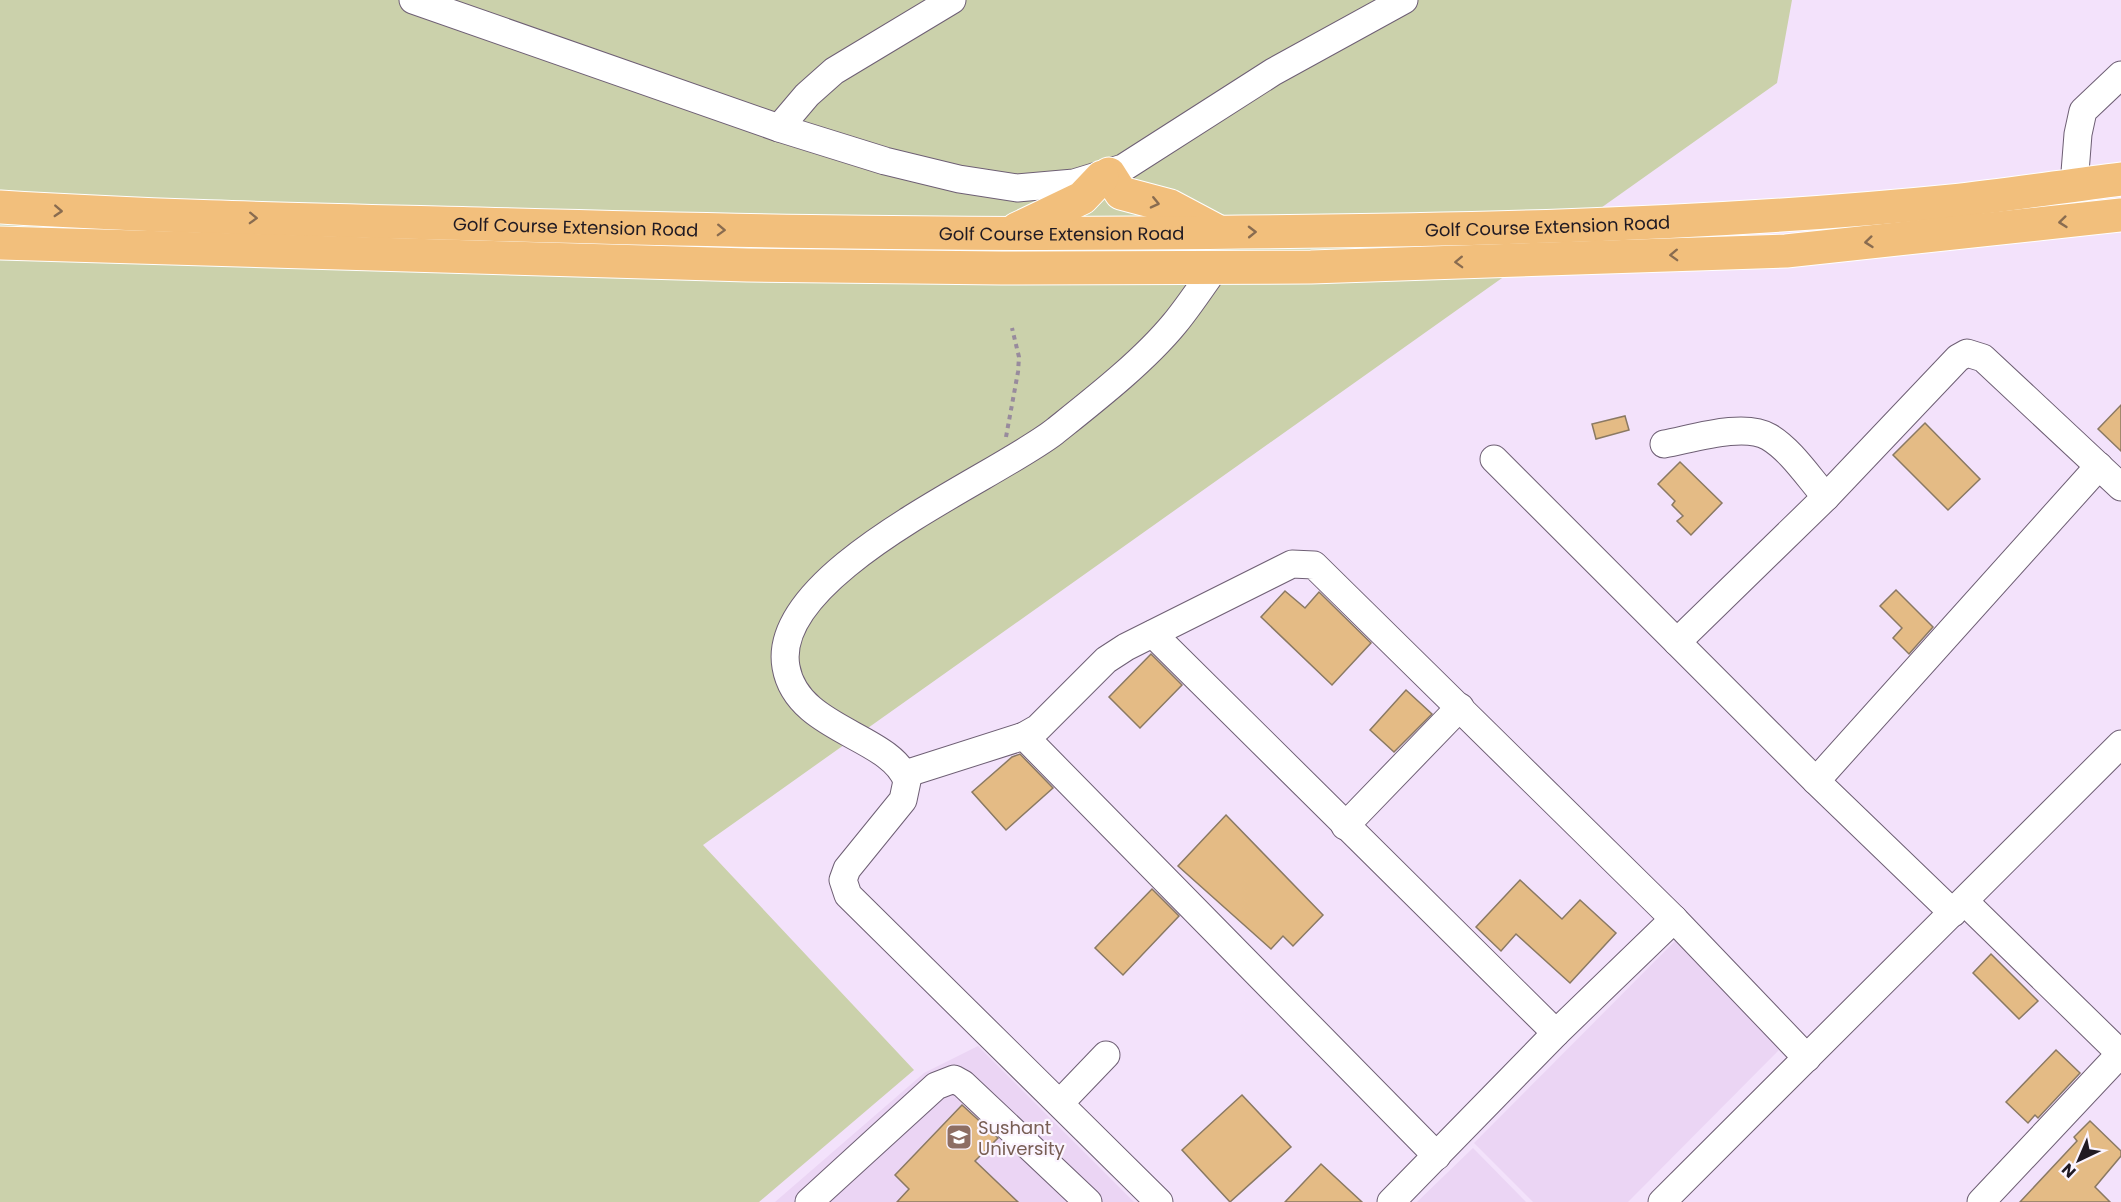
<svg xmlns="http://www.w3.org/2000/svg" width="2121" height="1202" font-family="Poppins,sans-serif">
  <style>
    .built { fill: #ebd5f4 }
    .green { fill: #cbd1ab }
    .building { fill: #e4bb85; stroke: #8a7963; stroke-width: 1.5 }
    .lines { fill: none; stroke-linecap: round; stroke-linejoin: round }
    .minor-casing { stroke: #6e5f74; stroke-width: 29 }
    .major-casing { stroke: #fff; stroke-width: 35 }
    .path { stroke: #988b9d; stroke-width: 4; stroke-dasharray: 4.5 4.5; stroke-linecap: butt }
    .minor { stroke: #fff; stroke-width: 27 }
    .major { stroke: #f2bf7c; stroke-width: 33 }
    .oneway { stroke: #896c50 }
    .labels { text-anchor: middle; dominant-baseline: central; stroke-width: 4.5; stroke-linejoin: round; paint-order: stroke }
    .street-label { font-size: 18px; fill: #201a23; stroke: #fbf4fe }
    .education-label { font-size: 18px; fill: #785e54; stroke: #fbf4fe; text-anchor: start }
  </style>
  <rect width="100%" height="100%" fill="#f3e2fb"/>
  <g class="built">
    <polygon points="1679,937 1786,1043 1628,1202 1533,1202 1474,1143"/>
    <polygon points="978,1046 1134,1202 775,1202 924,1073"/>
    <polygon points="1473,1148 1526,1202 1417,1202"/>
  </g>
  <polygon class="green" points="0,0 1792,0 1777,83 703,845 914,1070 759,1202 0,1202"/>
  <g class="building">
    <polygon points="2121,405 2121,451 2098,429"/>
    <polygon points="1625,416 1629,430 1596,439 1592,424"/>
    <polygon points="1925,423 1980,479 1948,510 1893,455"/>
    <polygon points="1680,462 1722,503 1691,535 1677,521 1683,516 1672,505 1675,501 1658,484"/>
    <polygon points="1896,590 1933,627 1909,654 1893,638 1902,628 1880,606"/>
    <polygon points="1285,591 1305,608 1319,592 1371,643 1332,685 1261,617"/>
    <polygon points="1151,654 1182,685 1140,728 1109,697"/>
    <polygon points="1406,690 1432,714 1394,752 1370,730"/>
    <polygon points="1020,754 1053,788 1006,830 972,792 1012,757"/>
    <polygon points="1226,815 1323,915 1293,946 1283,936 1271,949 1178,866"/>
    <polygon points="1520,880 1562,919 1580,900 1616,933 1570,983 1516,934 1501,951 1476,927"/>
    <polygon points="1152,889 1179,916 1123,975 1095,948"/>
    <polygon points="1991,954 2038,1001 2019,1019 1973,973"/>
    <polygon points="2056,1050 2080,1073 2038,1118 2035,1115 2028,1123 2006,1102"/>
    <polygon points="1242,1095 1291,1147 1230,1202 1182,1150"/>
    <polygon points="962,1105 998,1138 975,1161 1018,1202 897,1202 909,1189 895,1175"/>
    <polygon points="2090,1121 2121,1151 2121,1156 2095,1187 2110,1202 2020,1202 2077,1141 2074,1137"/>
    <polygon points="1321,1164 1362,1202 1285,1202"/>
  </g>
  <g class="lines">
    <g class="minor-casing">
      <g id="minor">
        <polyline points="413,0 779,128 885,161 959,179 1017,188 1074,183 1123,168 1273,72 1404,0"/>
        <polyline points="779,128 807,95 834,71 952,0"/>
        <polyline points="2074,185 2078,134 2083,111 2121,75"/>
        <path d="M1664 444C1692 439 1744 422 1769 437 1791 450 1809 478 1826 497"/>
        <polyline points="1494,459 1816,781 1953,913"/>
        <polyline points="1153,634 1556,1033"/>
        <polyline points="1677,642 1826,497 1958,358 1967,353 1983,358 2121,487"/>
        <polyline points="1024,736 1437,1156"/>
        <polyline points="905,774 1024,736 1038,728 1106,660 1126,647 1292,564 1314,565 1674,919 1807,1058"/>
        <polyline points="1816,781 2099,466"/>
        <polyline points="1345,826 1460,707"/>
        <polyline points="1965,902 2121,1054"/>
        <polyline points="1060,1103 1106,1055"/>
        <polyline points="809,1202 936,1086 954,1079 963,1084 1088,1202"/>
        <path d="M1159 1202 848 895 843 880 847 869 903 800 907 781C891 735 797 731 786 667 769 573 992 480 1054 432 1094 400 1143 362 1175 323 1189 306 1202 286 1215 268"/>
        <polyline points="1391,1202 1556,1033 1674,919"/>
        <polyline points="1662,1202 2121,744"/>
        <polyline points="1981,1202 2121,1053"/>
      </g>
    </g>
    <g class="major-casing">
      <g id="major">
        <polyline points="1109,174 1121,193 1170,206 1217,231"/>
        <path id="s1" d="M0 207C160 217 320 220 480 224 700 230 921 235 1141 233 1411 231 1683 228 1952 201 2008 195 2065 186 2121 179"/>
        <polyline points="1017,229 1082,198 1102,177"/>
        <polyline points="0,243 747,265 1001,268 1311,267 1786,251 2121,215"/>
      </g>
    </g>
    <polyline class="path" points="1006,437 1018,372 1019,357 1012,328"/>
    <use href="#minor" class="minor"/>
    <use href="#major" class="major"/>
  </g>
  <defs><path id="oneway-chevron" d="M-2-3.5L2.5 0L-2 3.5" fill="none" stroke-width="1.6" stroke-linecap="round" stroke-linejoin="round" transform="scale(1.5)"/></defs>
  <g class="oneway">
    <use href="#oneway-chevron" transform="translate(1155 203) rotate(13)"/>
    <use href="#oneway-chevron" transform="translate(58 211) rotate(3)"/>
    <use href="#oneway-chevron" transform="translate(253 218) rotate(2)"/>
    <use href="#oneway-chevron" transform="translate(2063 222) rotate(174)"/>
    <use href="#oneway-chevron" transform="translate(721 230) rotate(2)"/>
    <use href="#oneway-chevron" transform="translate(1252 232) rotate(-1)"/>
    <use href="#oneway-chevron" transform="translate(1869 242) rotate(174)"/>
    <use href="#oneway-chevron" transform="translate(1674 255) rotate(178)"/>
    <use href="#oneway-chevron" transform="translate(1459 262) rotate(178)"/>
  </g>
  <defs>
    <g id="university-square" transform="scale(1.35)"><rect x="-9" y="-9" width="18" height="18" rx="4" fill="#8d6e63" stroke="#fbf4fe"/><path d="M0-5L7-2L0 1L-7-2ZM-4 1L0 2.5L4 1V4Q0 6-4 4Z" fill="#fff"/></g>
  </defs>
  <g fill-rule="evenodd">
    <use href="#university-square" x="959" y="1137"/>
  </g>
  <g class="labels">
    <g class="street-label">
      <text stroke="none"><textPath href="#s1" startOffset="1548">Golf Course Extension Road</textPath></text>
      <text stroke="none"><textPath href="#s1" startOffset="576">Golf Course Extension Road</textPath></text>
      <text stroke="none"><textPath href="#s1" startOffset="1062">Golf Course Extension Road</textPath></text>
    </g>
    <g class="education-label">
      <text x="978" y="1127">Sushant<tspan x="978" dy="21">University</tspan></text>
    </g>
  </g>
  <g transform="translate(2079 1160) rotate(224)" stroke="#fbf4fe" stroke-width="4.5" paint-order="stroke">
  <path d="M0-4.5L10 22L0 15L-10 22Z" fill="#201a23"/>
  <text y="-9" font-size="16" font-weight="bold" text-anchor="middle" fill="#201a23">N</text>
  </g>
</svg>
